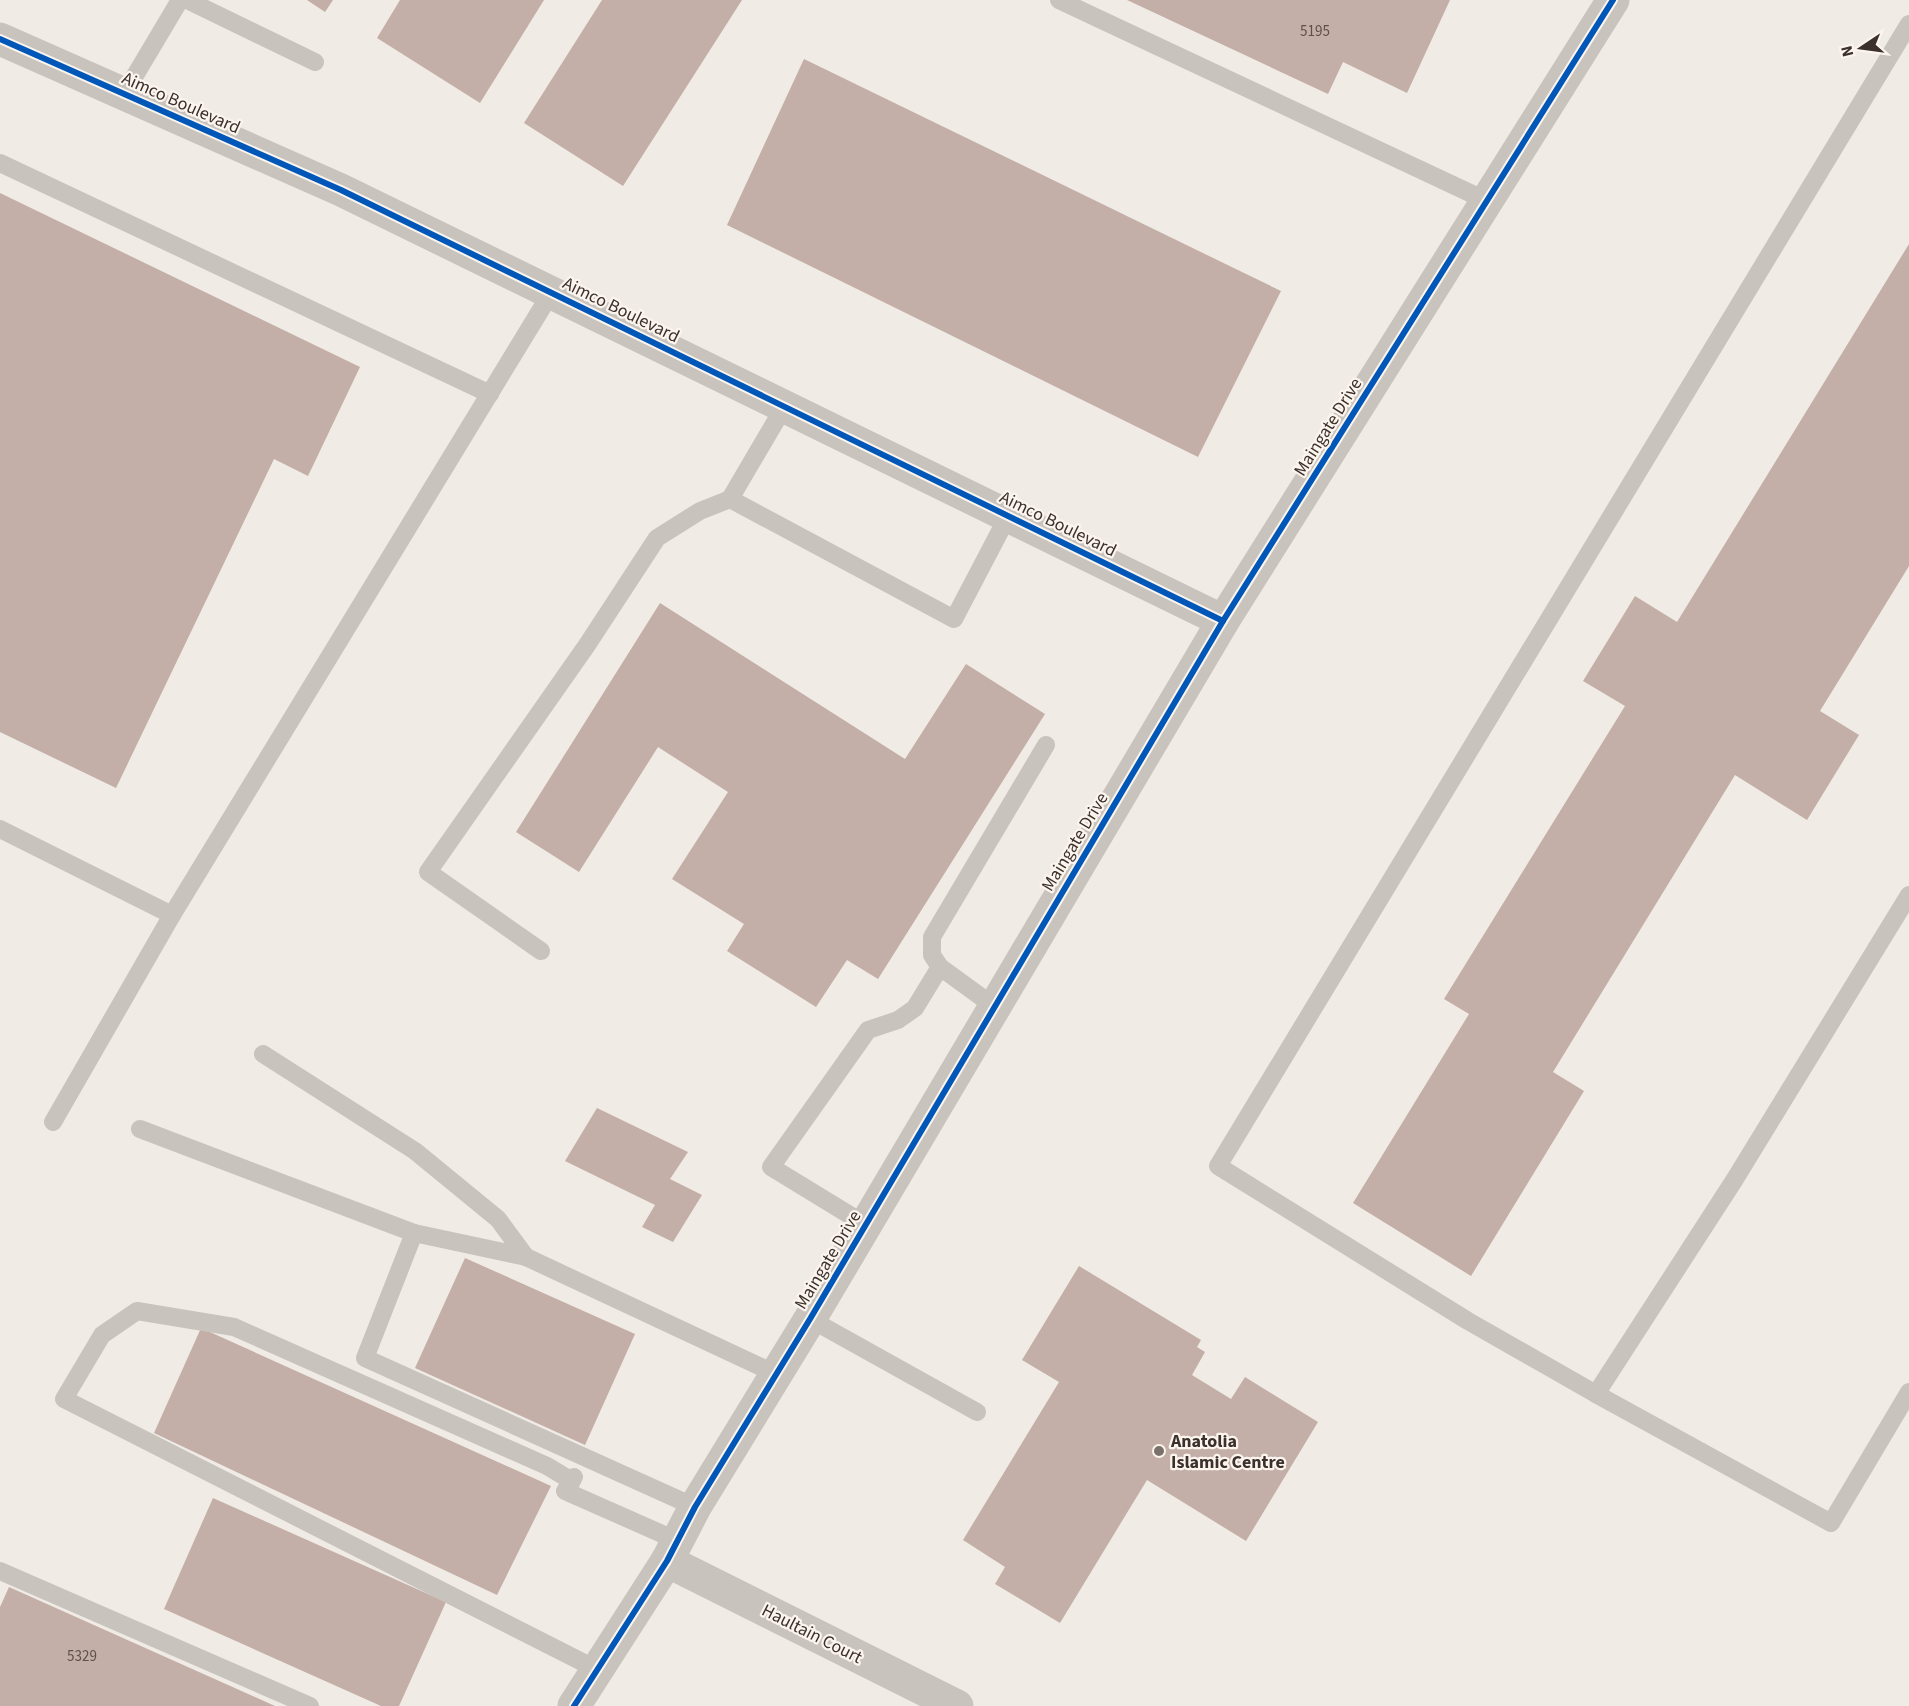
<svg xmlns="http://www.w3.org/2000/svg" width="1909" height="1706" font-family="'Source Sans 3',sans-serif">
  <style>
    .building { fill: #c3afa7 }
    .lines { fill: none; stroke-linecap: round; stroke-linejoin: round }
    .service { stroke: #c9c3be; stroke-width: 18 }
    .minor { stroke: #c9c3be; stroke-width: 33 }
    .cycleway-casing { stroke: #fbf5ee; stroke-width: 10 }
    .cycleway { stroke: #0057b8; stroke-width: 6 }
    .poi-dot { fill: #7a716c; stroke: #fbf5ee; stroke-width: 2 }
    .labels { text-anchor: middle; dominant-baseline: central; stroke-width: 4.5; stroke-linejoin: round; paint-order: stroke }
    .number-label { font-size: 15px; fill: #5d504a }
    .street-label { font-size: 18px; fill: #3b302b; stroke: #fbf5ee }
    .poi-label { font-size: 18px; font-weight: bold; fill: #3b302b; stroke: #fbf5ee; text-anchor: start }
  </style>
  <rect width="100%" height="100%" fill="#f0ebe5"/>
  <g class="building">
    <polygon points="307,0 333,0 325,12"/>
    <polygon points="400,0 544,0 480,103 377,38"/>
    <polygon points="602,0 742,0 623,186 524,123"/>
    <polygon points="1127,0 1450,0 1407,93 1343,62 1328,94"/>
    <polygon points="804,59 1281,291 1198,457 727,225"/>
    <polygon points="0,193 360,367 308,476 274,459 116,788 0,732"/>
    <polygon points="1909,244 1909,566 1820,711 1859,735 1807,820 1735,775 1553,1072 1584,1091 1471,1276 1353,1203 1469,1014 1444,999 1625,706 1583,681 1635,596 1677,622"/>
    <polygon points="660,603 905,759 966,664 1045,714 878,979 847,960 816,1007 727,951 744,924 672,879 728,792 658,747 579,872 516,832"/>
    <polygon points="597,1108 688,1152 670,1179 702,1195 673,1242 642,1227 655,1205 565,1161"/>
    <polygon points="465,1258 635,1334 585,1445 415,1368"/>
    <polygon points="1079,1266 1201,1340 1197,1347 1205,1352 1192,1375 1231,1399 1245,1377 1318,1422 1246,1541 1147,1480 1060,1623 995,1584 1005,1567 963,1540 1059,1382 1022,1360"/>
    <polygon points="201,1328 551,1486 497,1595 154,1433"/>
    <polygon points="213,1498 446,1602 399,1706 381,1706 164,1609"/>
    <polygon points="9,1587 275,1706 0,1706 0,1607"/>
  </g>
  <g class="lines">
    <g class="service">
      <polyline points="187,0 315,62"/>
      <polyline points="1059,0 1487,201"/>
      <polyline points="1909,24 1218,1166 1468,1321 1596,1394 1735,1179 1909,895"/>
      <polyline points="124,94 180,0"/>
      <polyline points="0,163 490,394"/>
      <polyline points="784,407 730,499 954,619 1008,516"/>
      <polyline points="0,829 172,915 53,1122"/>
      <polyline points="172,915 551,293"/>
      <polyline points="541,951 428,872 587,645 657,538 700,511 730,499"/>
      <polyline points="940,967 932,955 932,937 1046,745"/>
      <polyline points="263,1054 415,1151 498,1219 526,1257"/>
      <polyline points="140,1129 414,1233 526,1257 776,1374"/>
      <polyline points="866,1225 771,1167 868,1030 898,1020 915,1008 940,967 995,1007"/>
      <polyline points="414,1233 365,1358 695,1507"/>
      <polyline points="810,1319 977,1412"/>
      <polyline points="1596,1394 1831,1523 1909,1392"/>
      <polyline points="574,1477 565,1491 678,1541"/>
      <polyline points="572,1481 547,1466 234,1327 137,1311 102,1335 64,1399 598,1670"/>
      <polyline points="0,1571 310,1706"/>
    </g>
    <g class="minor">
      <polyline points="0,39 341,190 1223,621"/>
      <polyline points="667,1561 957,1706"/>
      <polyline points="574,1706 667,1561 695,1507 810,1319 1223,621 1613,0"/>
    </g>
    <g class="cycleway-casing">
      <g id="cycleway">
        <polyline points="0,39 341,190 1223,621"/>
        <polyline points="574,1706 667,1561 695,1507 810,1319 1223,621 1613,0"/>
      </g>
    </g>
    <use href="#cycleway" class="cycleway"/>
  </g>
  <circle class="poi-dot" cx="1159" cy="1451" r="6"/>
  <g class="labels">
    <g class="number-label">
      <text x="1315" y="31">5195</text>
      <text x="82" y="1656">5329</text>
    </g>
    <g class="street-label">
      <text transform="translate(181 103) rotate(24)">Aimco Boulevard</text>
      <text transform="translate(621 310) rotate(26)">Aimco Boulevard</text>
      <text transform="translate(1328 427) rotate(-58)">Maingate Drive</text>
      <text transform="translate(1058 524) rotate(26)">Aimco Boulevard</text>
      <text transform="translate(1075 842) rotate(-59)">Maingate Drive</text>
      <text transform="translate(828 1260) rotate(-59)">Maingate Drive</text>
      <text transform="translate(812 1634) rotate(27)">Haultain Court</text>
    </g>
    <g class="poi-label">
      <text x="1171" y="1441">Anatolia<tspan x="1171" dy="21">Islamic Centre</tspan></text>
    </g>
  </g>
  <g transform="translate(1861 48) rotate(257)" stroke="#fbf5ee" stroke-width="4.5" paint-order="stroke">
  <path d="M0-4.5L10 22L0 15L-10 22Z" fill="#3b302b"/>
  <text y="-9" font-size="16" font-weight="bold" text-anchor="middle" fill="#3b302b">N</text>
  </g>
</svg>
